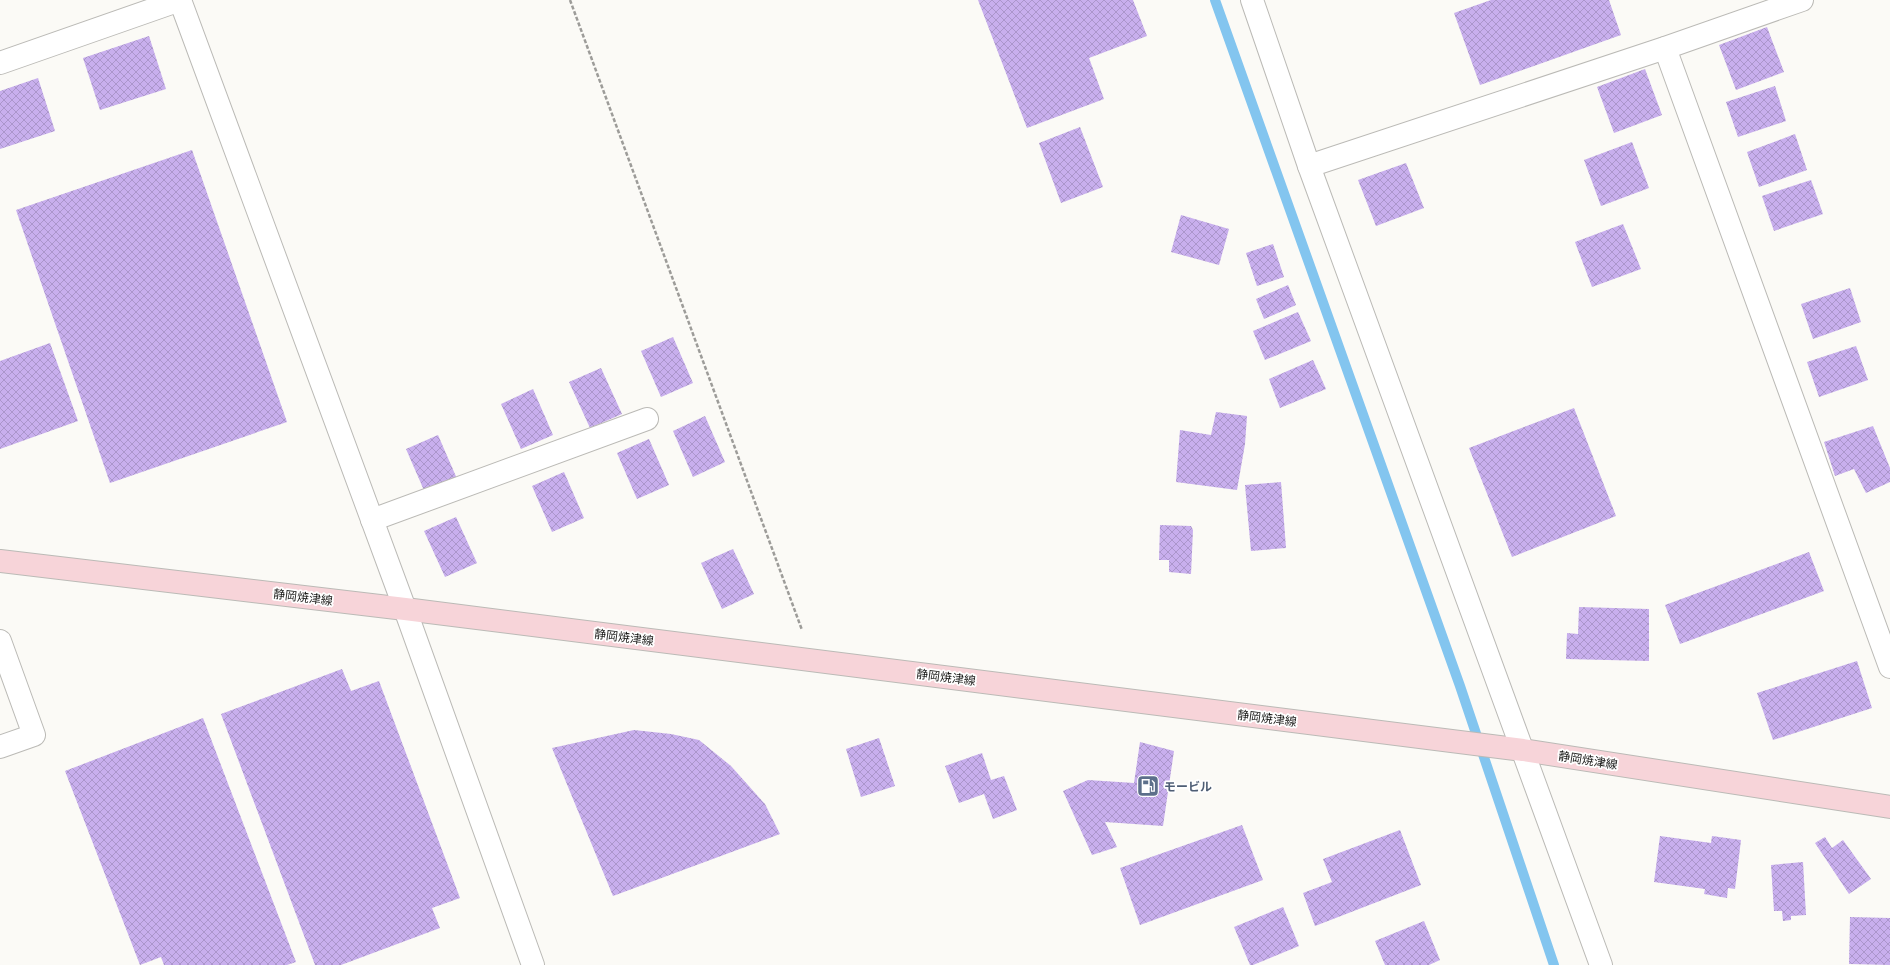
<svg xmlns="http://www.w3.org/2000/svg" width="1890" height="965" font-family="'IBM Plex Sans','Noto Sans JP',sans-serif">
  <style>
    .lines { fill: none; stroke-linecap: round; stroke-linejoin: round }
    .stream { stroke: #83c5ef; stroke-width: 10 }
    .building { fill: url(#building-cross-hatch) }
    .minor-casing { stroke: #bbbab6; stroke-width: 24 }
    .tertiary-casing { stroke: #bbbab6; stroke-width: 24 }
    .secondary-casing { stroke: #bbbab6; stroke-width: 24 }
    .path { stroke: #9d9c99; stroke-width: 2.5; stroke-dasharray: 4 2; stroke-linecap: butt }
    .minor { stroke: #fff; stroke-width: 22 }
    .tertiary { stroke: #fff; stroke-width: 22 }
    .secondary { stroke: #f7d4d9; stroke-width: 22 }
    .labels { text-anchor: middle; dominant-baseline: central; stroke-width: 3.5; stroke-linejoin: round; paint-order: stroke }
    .street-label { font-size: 12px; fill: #1c1c1a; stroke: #fff }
    .service-label { font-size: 12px; font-weight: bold; fill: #4e5e75; stroke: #fff; text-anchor: start }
  </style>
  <defs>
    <pattern id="building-cross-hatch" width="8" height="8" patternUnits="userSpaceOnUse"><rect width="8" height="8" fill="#c8afed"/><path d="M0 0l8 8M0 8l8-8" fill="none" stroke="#ab96cb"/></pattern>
  </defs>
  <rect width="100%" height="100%" fill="#fbfaf6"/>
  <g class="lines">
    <polyline class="stream" points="1215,0 1460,686 1554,965"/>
  </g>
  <g class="building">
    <polygon points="978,0 1133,0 1147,36 1089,58 1104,99 1027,128"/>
    <polygon points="1491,0 1609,0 1621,35 1480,85 1454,13"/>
    <polygon points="1767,27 1784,72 1736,90 1719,45"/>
    <polygon points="149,36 166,89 100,110 83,58"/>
    <polygon points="1645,69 1662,115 1614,133 1597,87"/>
    <polygon points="38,78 55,131 0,149 0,91"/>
    <polygon points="1775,86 1786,121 1738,137 1726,102"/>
    <polygon points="1080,127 1103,187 1061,203 1039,143"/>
    <polygon points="1795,134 1807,170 1759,187 1747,152"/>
    <polygon points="1632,142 1649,188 1601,206 1584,160"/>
    <polygon points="192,150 287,422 110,483 16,210"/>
    <polygon points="1406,163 1424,208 1376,226 1358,180"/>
    <polygon points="1811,180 1823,214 1774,231 1762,196"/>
    <polygon points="1181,215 1229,229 1219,265 1171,252"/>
    <polygon points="1623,224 1641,269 1592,287 1575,242"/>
    <polygon points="1273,244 1284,277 1257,286 1246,253"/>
    <polygon points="1288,285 1296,305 1264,319 1256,299"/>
    <polygon points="1850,288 1861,322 1813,339 1801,304"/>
    <polygon points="1298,312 1311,341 1265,360 1253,331"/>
    <polygon points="673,337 693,383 661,397 641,351"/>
    <polygon points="50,343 78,421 0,449 0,361"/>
    <polygon points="1856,346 1868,380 1819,397 1807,362"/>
    <polygon points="1313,360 1326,389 1280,408 1269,379"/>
    <polygon points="601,368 622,414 590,428 569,382"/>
    <polygon points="533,389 553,435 521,449 501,404"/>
    <polygon points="1574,408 1616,516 1512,557 1469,448"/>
    <polygon points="1216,412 1247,416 1245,444 1237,490 1176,482 1180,430 1211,435"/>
    <polygon points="705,416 725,462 693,477 673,431"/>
    <polygon points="1873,426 1890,468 1890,482 1866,493 1854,469 1835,476 1824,442"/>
    <polygon points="438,435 458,481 426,495 406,449"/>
    <polygon points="649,439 669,485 637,499 617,453"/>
    <polygon points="564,472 584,518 552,532 532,486"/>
    <polygon points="1281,482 1286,548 1251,551 1245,485"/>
    <polygon points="456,517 477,563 445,577 424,531"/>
    <polygon points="1160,525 1191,526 1193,530 1191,574 1169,572 1169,560 1159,560"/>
    <polygon points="733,549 754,594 722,609 701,563"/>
    <polygon points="1809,552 1824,591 1680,644 1665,605"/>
    <polygon points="1579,607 1649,609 1649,661 1566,659 1567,633 1578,634"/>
    <polygon points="1857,661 1872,708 1773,740 1757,693"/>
    <polygon points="342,669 351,691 379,681 460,898 432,908 440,928 341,965 315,965 221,714"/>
    <polygon points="203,718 296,962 287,965 164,965 161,957 140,965 65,771"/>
    <polygon points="634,730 671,734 699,740 731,766 765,804 780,834 613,896 552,748"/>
    <polygon points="879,738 895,786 861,797 846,749"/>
    <polygon points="1140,742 1174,751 1163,826 1105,822 1117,847 1092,855 1063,791 1088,780 1134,783"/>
    <polygon points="982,753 991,780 1004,776 1017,810 993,819 984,794 959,803 945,766"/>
    <polygon points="1242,825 1263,880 1140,925 1120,868"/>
    <polygon points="1400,830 1421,885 1315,926 1303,893 1332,882 1323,859"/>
    <polygon points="1660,836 1711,843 1712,836 1741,840 1735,889 1728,888 1727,898 1704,894 1705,889 1654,882"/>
    <polygon points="1825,837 1832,848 1843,840 1871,879 1849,894 1815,843"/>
    <polygon points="1803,862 1806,915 1791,916 1791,920 1783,921 1782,911 1774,911 1771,865"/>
    <polygon points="1283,907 1299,946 1253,965 1250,965 1234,927"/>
    <polygon points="1850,917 1890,918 1890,965 1849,964"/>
    <polygon points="1424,921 1440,960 1429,965 1385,965 1375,941"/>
  </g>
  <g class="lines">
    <g class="minor-casing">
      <g id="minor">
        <polyline points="1665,48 1890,667"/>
        <polyline points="0,63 180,0 405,609 533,965"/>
        <polyline points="1309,166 1665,48 1802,0"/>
        <polyline points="372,520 647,419"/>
        <polyline points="0,641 34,735 0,747"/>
      </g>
    </g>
    <g class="tertiary-casing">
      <polyline id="tertiary" points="1252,0 1309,166 1601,965"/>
    </g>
    <g class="secondary-casing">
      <polyline id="secondary" points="0,561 405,609 1523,750 1890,807"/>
    </g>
    <polyline class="path" points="570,0 802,630"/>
    <use href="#minor" class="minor"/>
    <use href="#tertiary" class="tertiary"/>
    <use href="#secondary" class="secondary"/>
  </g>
  <defs>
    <g id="fuel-square" transform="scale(1.15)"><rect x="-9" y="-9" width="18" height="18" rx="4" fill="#5c6f8a" stroke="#fff"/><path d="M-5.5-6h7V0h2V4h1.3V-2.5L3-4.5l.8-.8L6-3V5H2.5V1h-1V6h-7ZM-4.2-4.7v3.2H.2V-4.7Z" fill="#fff"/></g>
  </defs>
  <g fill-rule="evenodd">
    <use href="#fuel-square" x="1148" y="786"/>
  </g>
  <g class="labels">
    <g class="street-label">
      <text transform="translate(303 597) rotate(7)">静岡焼津線</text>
      <text transform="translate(624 637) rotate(7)">静岡焼津線</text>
      <text transform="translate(946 677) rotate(7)">静岡焼津線</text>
      <text transform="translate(1267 718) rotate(7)">静岡焼津線</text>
      <text transform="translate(1588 760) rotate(9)">静岡焼津線</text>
    </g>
    <g class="service-label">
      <text x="1164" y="786">モービル</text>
    </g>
  </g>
</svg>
